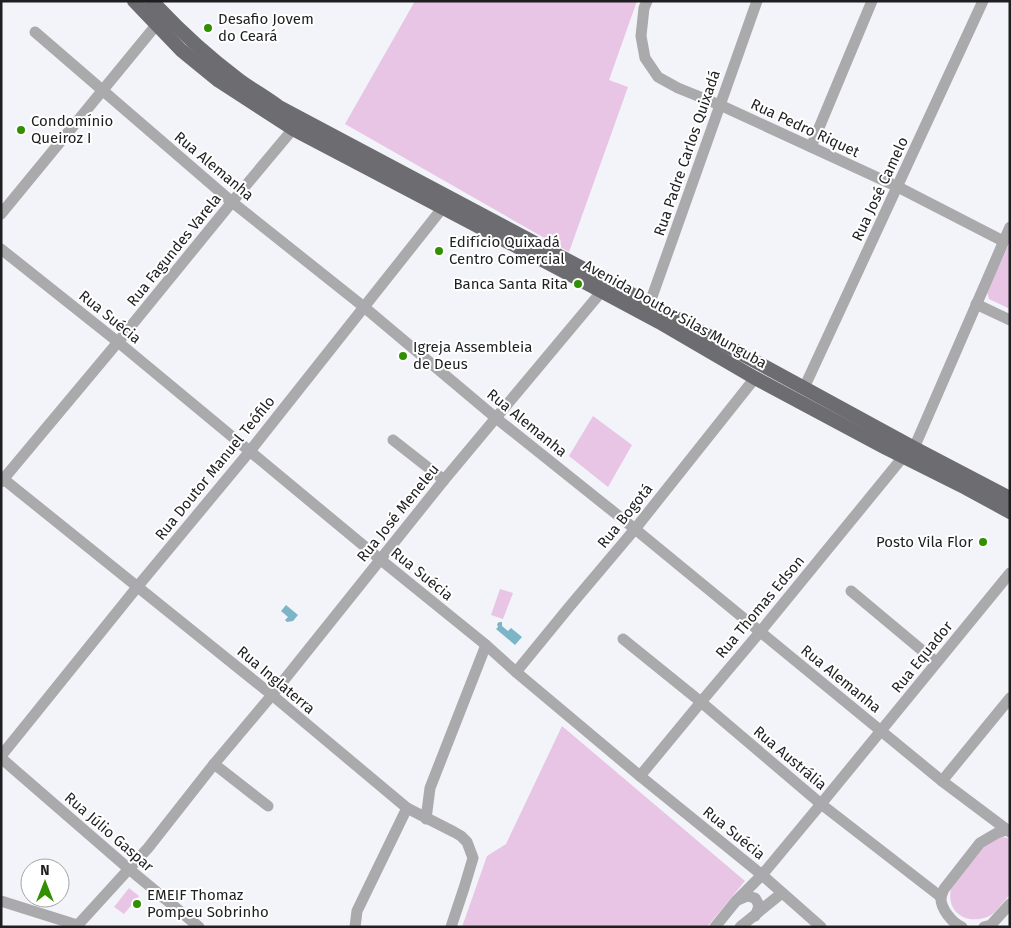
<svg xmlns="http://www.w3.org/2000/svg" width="1011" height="928" font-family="'Fira Sans',sans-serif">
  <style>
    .green { fill: #e8c5e5 }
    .water { fill: #7cb5c8 }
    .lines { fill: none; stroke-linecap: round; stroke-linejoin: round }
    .minor { stroke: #aaa9ac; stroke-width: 11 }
    .major { stroke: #6d6c70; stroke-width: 14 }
    .poi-dot { fill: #328f00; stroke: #fff; stroke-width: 2 }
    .labels { text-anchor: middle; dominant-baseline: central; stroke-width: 4; stroke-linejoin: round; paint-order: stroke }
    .poi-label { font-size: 15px; fill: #1f1f21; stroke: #fff; text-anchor: start }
    .street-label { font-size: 15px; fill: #1f1f21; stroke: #fff }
  </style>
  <rect width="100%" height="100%" fill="#f2f4f9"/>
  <g class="green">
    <polygon points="415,1 637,1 609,80 628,87 569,252 345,124"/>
    <polygon points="1010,242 1010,309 989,299 987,292"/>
    <polygon points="593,416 632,445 608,487 569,456"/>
    <polygon points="500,589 513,593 503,619 491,615"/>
    <polygon points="562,726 745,881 707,927 462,927 487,856 506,844"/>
    <path d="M1000 837 1010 838C1010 851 1010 864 1010 877 1010 881 1011 887 1010 892 1009 897 1004 901 1001 905 997 910 993 915 987 917 966 925 946 912 951 889L987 843Z"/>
    <polygon points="129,888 139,896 124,914 114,907"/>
  </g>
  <g class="water">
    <polygon points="286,605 298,615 293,621 287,622 285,620 288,617 281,611"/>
    <polygon points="499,622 502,622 502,626 508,631 511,628 522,637 515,645 496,629 498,627 497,624"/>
  </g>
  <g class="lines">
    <g class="minor">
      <polyline points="647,1 644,8 641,36 645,58 658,77 678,88 720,105 898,187 1003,241"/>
      <polyline points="35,32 232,202 364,307 496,418 635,529 942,781 1010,832"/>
      <polyline points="811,147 872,1"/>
      <polyline points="1,214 162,18"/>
      <polyline points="1,249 118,342 381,560 486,645 516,672 640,776 762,875 821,927"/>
      <polyline points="976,304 1010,320"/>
      <polyline points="647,311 757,1"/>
      <polyline points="804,388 983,1"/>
      <polyline points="393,440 444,480"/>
      <polyline points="914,448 1010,227"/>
      <polyline points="1,477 272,695 407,808 454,832 461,836 467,842 473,858 464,888 451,927"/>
      <polyline points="1,482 118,342 232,202 293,129"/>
      <polyline points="851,591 936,662"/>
      <polyline points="623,639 701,702 821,804 941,897"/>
      <polyline points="516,672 570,606 635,529 755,378"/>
      <polyline points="1,756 138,586 250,451 448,201"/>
      <polyline points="1,758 129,869 199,927"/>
      <polyline points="214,764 268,806"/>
      <polyline points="640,776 701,702 760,632 903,457"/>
      <polyline points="942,781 1010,698"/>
      <polyline points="426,819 430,788 486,645"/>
      <polyline points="738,900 747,896 755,898 759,905 757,912 755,916"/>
      <polyline points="1,901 77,925"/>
      <polyline points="76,927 148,848 214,764 272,695 444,480 607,285"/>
      <polyline points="355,927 357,911 407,808"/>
      <polyline points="715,927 736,901 762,875 821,804 1010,573"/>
      <polyline points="740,927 782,893"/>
      <path d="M962 927C952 923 940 908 941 897 942 894 943 891 944 889L980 843 997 833 1006 830"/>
      <polyline points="984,927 991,925 1010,904"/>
    </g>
    <g class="major">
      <polyline points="134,1 181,50 219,81 293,129 588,284 659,322 755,378 886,448 966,488 1010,512"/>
      <path d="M152 1C178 29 207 56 238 79 251 89 266 97 279 107L663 311 914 448 1010 498"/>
    </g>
  </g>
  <g class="poi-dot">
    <circle cx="208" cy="28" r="5"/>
    <circle cx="21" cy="130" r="5"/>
    <circle cx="439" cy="251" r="5"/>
    <circle cx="578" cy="284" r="5"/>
    <circle cx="403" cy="356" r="5"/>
    <circle cx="983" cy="542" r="5"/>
    <circle cx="137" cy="904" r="5"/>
  </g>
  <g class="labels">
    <g class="poi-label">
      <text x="218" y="19">Desafio Jovem<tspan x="218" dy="17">do Ceará</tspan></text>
      <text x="31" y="121">Condomínio<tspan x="31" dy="17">Queiroz I</tspan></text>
      <text x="449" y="242">Edifício Quixadá<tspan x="449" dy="17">Centro Comercial</tspan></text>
      <text x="568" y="284" text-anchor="end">Banca Santa Rita</text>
      <text x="413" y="347">Igreja Assembleia<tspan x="413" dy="17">de Deus</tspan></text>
      <text x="973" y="542" text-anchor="end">Posto Vila Flor</text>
      <text x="147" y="895">EMEIF Thomaz<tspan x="147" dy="17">Pompeu Sobrinho</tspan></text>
    </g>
    <g class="street-label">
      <text transform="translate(805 128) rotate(25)">Rua Pedro Riquet</text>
      <text transform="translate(687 153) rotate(-71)">Rua Padre Carlos Quixadá</text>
      <text transform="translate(214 166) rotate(40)">Rua Alemanha</text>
      <text transform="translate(880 189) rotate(-65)">Rua José Camelo</text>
      <text transform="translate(174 250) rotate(-51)">Rua Fagundes Varela</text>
      <text transform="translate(675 314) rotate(29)">Avenida Doutor Silas Munguba</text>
      <text transform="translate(110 317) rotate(39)">Rua Suécia</text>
      <text transform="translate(527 423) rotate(39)">Rua Alemanha</text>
      <text transform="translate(215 468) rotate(-51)">Rua Doutor Manuel Teófilo</text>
      <text transform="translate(398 513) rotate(-51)">Rua José Meneleu</text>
      <text transform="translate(625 516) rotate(-51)">Rua Bogotá</text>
      <text transform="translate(422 574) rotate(39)">Rua Suécia</text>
      <text transform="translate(760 607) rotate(-50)">Rua Thomas Edson</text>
      <text transform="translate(922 657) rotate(-51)">Rua Equador</text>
      <text transform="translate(841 679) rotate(39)">Rua Alemanha</text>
      <text transform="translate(276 680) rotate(40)">Rua Inglaterra</text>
      <text transform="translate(790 758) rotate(40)">Rua Austrália</text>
      <text transform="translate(109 832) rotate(41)">Rua Júlio Gaspar</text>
      <text transform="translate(734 833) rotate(39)">Rua Suécia</text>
    </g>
  </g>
  <rect width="1011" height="928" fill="none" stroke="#1f1f21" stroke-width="5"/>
  <g transform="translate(45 883)"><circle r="24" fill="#ffffff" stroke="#a5a5a6"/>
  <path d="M0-4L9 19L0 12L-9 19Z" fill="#328f00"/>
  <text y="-8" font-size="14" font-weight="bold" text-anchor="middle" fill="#1f1f21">N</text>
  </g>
</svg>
